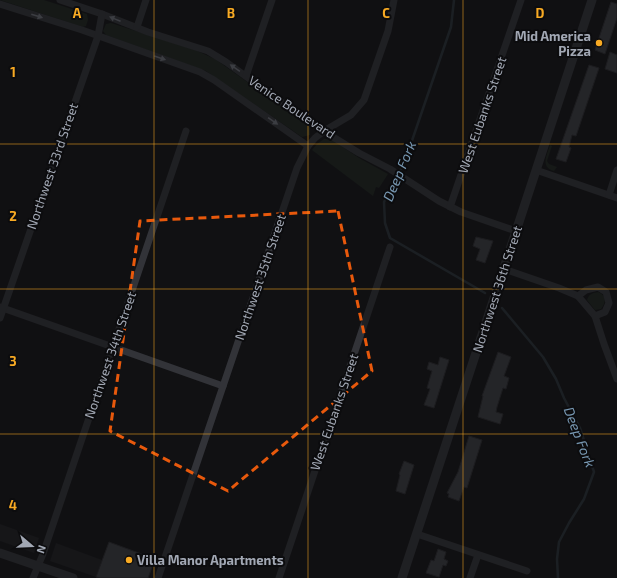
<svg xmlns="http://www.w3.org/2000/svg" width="617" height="578" font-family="'Exo 2',sans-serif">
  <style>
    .built { fill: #1d1d20 }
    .green { fill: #1d251e }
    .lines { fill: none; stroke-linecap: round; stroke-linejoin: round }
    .stream { stroke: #293238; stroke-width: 2.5 }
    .building { fill: #3d3e43; stroke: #2b2b2f }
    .minor { stroke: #323338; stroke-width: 7 }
    .tertiary { stroke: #323338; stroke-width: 9 }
    .oneway { fill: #70737c }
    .marked { fill: none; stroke: #e8590c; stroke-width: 3; stroke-dasharray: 8 5; stroke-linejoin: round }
    .grid { fill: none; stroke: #f8aa23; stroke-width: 1; stroke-opacity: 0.55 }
    .poi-dot { fill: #f8aa23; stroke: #0c0c0e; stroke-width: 1.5 }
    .labels { text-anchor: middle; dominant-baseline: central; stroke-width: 4; stroke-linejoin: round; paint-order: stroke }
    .poi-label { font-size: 13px; font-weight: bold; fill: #a2a8b4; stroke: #0c0c0e; text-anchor: end }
    .street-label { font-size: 13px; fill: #a2a8b4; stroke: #0c0c0e }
    .water-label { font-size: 14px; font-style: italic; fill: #7797b1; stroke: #0c0c0e }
    .grid-label { font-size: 13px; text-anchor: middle; font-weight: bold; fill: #f8aa23; stroke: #0c0c0e; stroke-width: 4; stroke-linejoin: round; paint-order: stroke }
  </style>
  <rect width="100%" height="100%" fill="#111113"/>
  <g class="built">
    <polygon points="0,524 39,538 34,553 0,541"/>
    <polygon points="56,543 102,560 96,577 50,561"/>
  </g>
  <g class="green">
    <polygon points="0,0 44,0 87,14 88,20 86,26 83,27"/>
    <polygon points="111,23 195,50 215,59 310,127 310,135 302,137 206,71 106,35 103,31 106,24"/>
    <polygon points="324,139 331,139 359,158 388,174 379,188 376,187 373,196 312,150 317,144"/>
    <path d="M550 145 552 146 547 161 549 164 557 167 554 171C540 167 547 155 550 145Z"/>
    <path d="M598 292C607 296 606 302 601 309L595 310 587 300C589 294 592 293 598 292Z"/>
  </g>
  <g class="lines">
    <g class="stream">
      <polyline points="454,0 451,27 405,161 384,202 385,223 390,238 485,293"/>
      <polyline points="502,308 543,357 556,379 564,398 580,428 594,472 584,499 569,523 559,542 557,559 558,578"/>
    </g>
  </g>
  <g class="building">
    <polygon points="611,2 617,4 617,18 605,54 595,50"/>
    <polygon points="610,52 617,55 617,73 605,69"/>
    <polygon points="589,65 599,68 576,136 572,135 569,147 571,148 566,162 556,159"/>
    <polygon points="476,237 493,241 485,263 476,260 480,249 473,246"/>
    <polygon points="498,352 511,357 504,376 509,378 506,389 503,388 497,407 496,412 503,414 500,424 478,417 483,396 482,396"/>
    <polygon points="440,357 449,360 434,408 424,405 430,389 427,388 432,371 427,369 429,362 438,365"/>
    <polygon points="469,436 482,440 467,488 464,487 459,501 448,497 449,494 447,493 458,472"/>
    <polygon points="404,461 414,465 405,494 396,491 400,475 399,474"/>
    <polygon points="109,542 155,559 148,578 100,578 96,577"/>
    <polygon points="438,549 446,552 444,559 448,561 446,566 443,565 439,577 426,573 431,560 434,561"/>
  </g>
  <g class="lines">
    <g class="minor">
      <polyline points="60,0 102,14 148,32 208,51 226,62 312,124 359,153 390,169 439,201 461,212 516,231"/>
      <polyline points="0,4 82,30 200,72 214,80 308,146"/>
      <polyline points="137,27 146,0"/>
      <polyline points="246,76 272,0"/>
      <polyline points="536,170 617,198"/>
      <polyline points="609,195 617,170"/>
      <polyline points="450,207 521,0"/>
      <polyline points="504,269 559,288 578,296 595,316 604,344 617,379"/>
      <polyline points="578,296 586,290 598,287 606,292 609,303 605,312 595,316"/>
      <polyline points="0,307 223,386"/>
      <polyline points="0,318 98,36 102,14"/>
      <polyline points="417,534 527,571"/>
      <polyline points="33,578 43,554 186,131"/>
      <polyline points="158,578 297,168 308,146 315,138 324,131 351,115 364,100 388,31 394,0"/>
      <polyline points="279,578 390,247"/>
      <polyline points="470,578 478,555"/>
    </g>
    <g class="tertiary">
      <polyline points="0,553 73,578"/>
      <polyline points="402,578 592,0"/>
    </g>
  </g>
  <defs><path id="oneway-solid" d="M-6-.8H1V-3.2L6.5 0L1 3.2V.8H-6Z"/></defs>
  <g class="oneway">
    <use href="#oneway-solid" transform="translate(37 16) rotate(18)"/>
    <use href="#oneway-solid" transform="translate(115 19) rotate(-158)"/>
    <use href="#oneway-solid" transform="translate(160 58) rotate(19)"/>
    <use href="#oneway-solid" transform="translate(235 68) rotate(-145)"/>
    <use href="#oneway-solid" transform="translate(273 121) rotate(35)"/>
  </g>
  <path d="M0 0H617V578H0ZM338 211 372 371 228 491 110 431 140 221Z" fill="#111113" fill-opacity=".55" fill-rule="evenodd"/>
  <path class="marked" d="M338 211 372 371 228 491 110 431 140 221Z"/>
  <path class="grid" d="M154 0V578M308 0V578M463 0V578M0 144H617M0 289H617M0 434H617"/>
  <g class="poi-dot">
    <circle cx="599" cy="43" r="4"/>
    <circle cx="129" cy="560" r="4"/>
  </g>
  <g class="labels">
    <g class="poi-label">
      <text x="591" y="36">Mid America<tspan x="591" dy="15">Pizza</tspan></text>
      <text x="137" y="560" text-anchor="start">Villa Manor Apartments</text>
    </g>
    <g class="street-label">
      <text transform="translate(292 107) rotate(34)">Venice Boulevard</text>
      <text transform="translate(482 115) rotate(-71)">West Eubanks Street</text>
      <text transform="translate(52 166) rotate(-71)">Northwest 33rd Street</text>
      <text transform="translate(260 277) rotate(-71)">Northwest 35th Street</text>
      <text transform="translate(497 289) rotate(-72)">Northwest 36th Street</text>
      <text transform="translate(110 355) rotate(-71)">Northwest 34th Street</text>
      <text transform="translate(334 412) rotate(-71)">West Eubanks Street</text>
    </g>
    <g class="water-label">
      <text transform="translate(399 171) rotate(-67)">Deep Fork</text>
      <text transform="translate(580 437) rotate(69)">Deep Fork</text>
    </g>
  </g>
  <g class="grid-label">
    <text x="77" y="18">A</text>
    <text x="231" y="18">B</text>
    <text x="386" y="18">C</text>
    <text x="540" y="18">D</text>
    <text x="13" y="77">1</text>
    <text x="13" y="221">2</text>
    <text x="13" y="366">3</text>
    <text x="13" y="510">4</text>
  </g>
  <g transform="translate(32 546) rotate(109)" stroke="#0c0c0e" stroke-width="3" paint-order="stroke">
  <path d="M0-3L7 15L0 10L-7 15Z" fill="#a2a8b4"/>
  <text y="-6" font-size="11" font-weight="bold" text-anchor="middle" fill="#a2a8b4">N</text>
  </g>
</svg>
